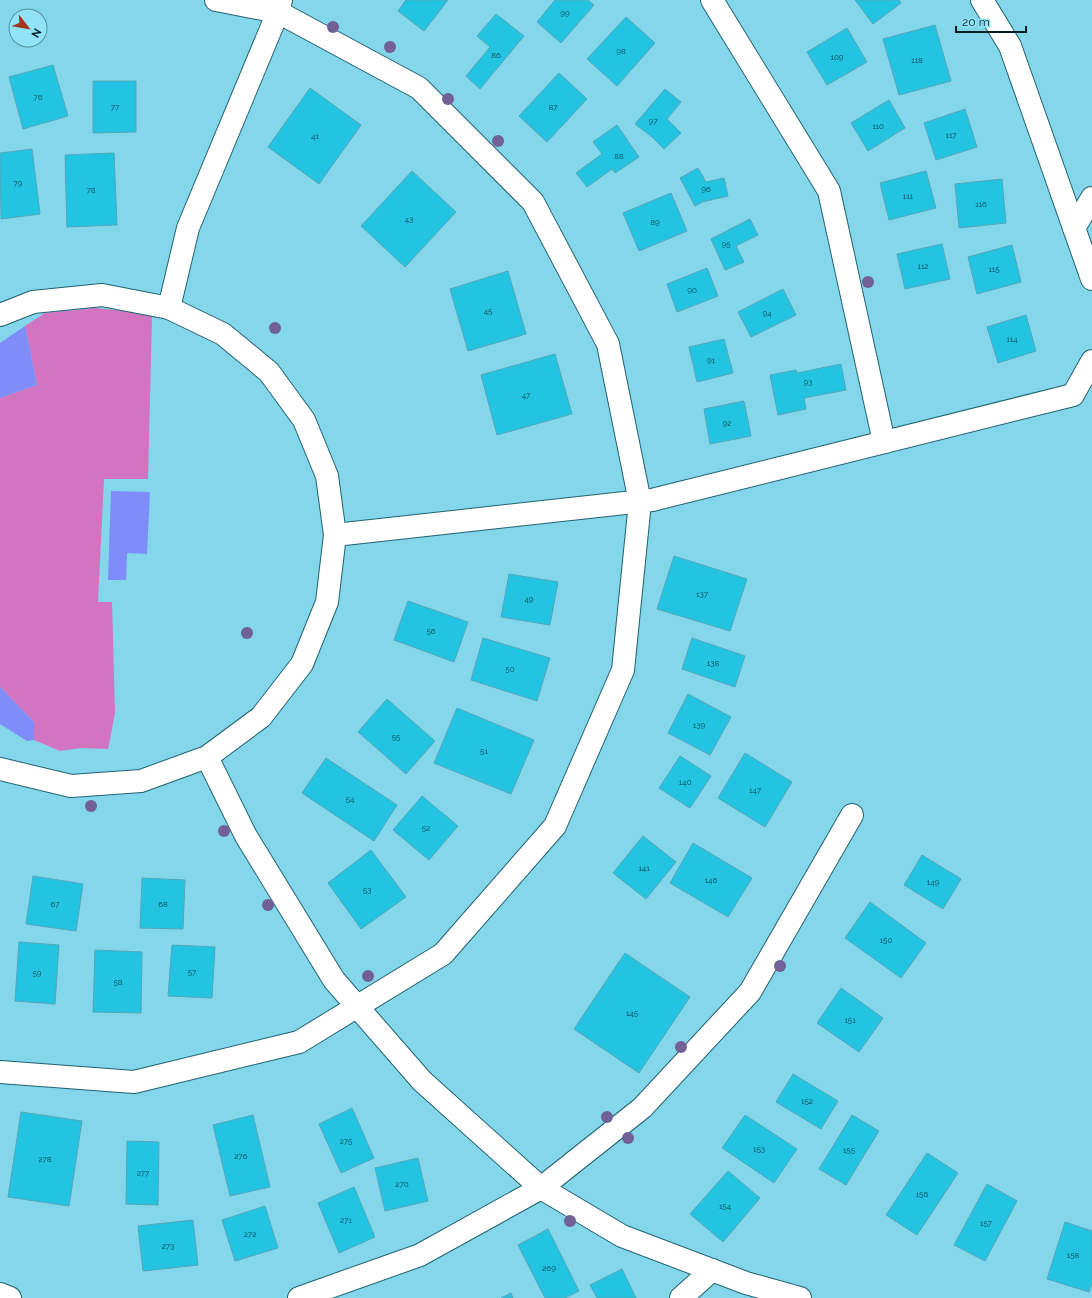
<svg xmlns="http://www.w3.org/2000/svg" width="1092" height="1298" font-family="Raleway,sans-serif">
  <style>
    .green { fill: #d274bf }
    .water { fill: #7e8dfa }
    .building { fill: #23c3e2; stroke: #54a6b9 }
    .lines { fill: none; stroke-linecap: round; stroke-linejoin: round }
    .minor-casing { stroke: #226371; stroke-width: 24 }
    .minor { stroke: #fff; stroke-width: 22 }
    .tree { fill: #726099 }
    .labels { text-anchor: middle; dominant-baseline: central; stroke-width: 3; stroke-linejoin: round; paint-order: stroke }
    .number-label { font-size: 8px; fill: #0b4653 }
  </style>
  <rect width="100%" height="100%" fill="#84d6ea"/>
  <polygon class="green" points="95,308 136,312 152,316 148,479 104,479 98,602 112,602 115,713 108,749 81,748 60,751 34,740 34,722 0,687 0,398 37,385 25,326 45,313"/>
  <g class="water">
    <polygon points="25,326 37,385 0,398 0,343"/>
    <polygon points="111,491 150,492 147,554 127,553 126,580 108,580"/>
    <polygon points="0,687 34,722 34,740 27,741 0,724"/>
  </g>
  <g class="building">
    <polygon points="406,0 448,0 424,31 398,11"/>
    <polygon points="555,0 588,0 594,5 561,43 537,22"/>
    <polygon points="855,0 899,0 901,3 873,24"/>
    <polygon points="496,14 524,36 480,89 466,76 490,47 477,36"/>
    <polygon points="626,17 655,43 617,86 587,59"/>
    <polygon points="935,25 951,81 899,95 883,39"/>
    <polygon points="847,28 867,62 827,85 807,52"/>
    <polygon points="53,65 68,116 23,129 9,77"/>
    <polygon points="559,73 587,99 547,142 519,116"/>
    <polygon points="93,81 136,81 136,132 93,133"/>
    <polygon points="310,88 361,125 319,184 268,147"/>
    <polygon points="665,89 681,102 667,119 681,133 664,149 652,137 635,124"/>
    <polygon points="889,100 905,128 868,151 851,123"/>
    <polygon points="965,109 977,147 936,160 924,123"/>
    <polygon points="617,125 639,157 615,173 612,169 587,187 576,173 602,154 593,142"/>
    <polygon points="32,149 40,214 1,219 0,153"/>
    <polygon points="114,153 117,225 67,227 65,155"/>
    <polygon points="698,168 706,182 724,178 728,196 702,202 695,206 680,178"/>
    <polygon points="412,171 456,212 405,267 361,226"/>
    <polygon points="926,171 936,208 889,220 880,183"/>
    <polygon points="1002,179 1006,223 959,228 955,184"/>
    <polygon points="671,193 687,231 639,251 623,213"/>
    <polygon points="750,219 758,235 736,246 744,262 725,270 711,239"/>
    <polygon points="942,244 950,279 905,289 897,254"/>
    <polygon points="1012,245 1021,282 977,294 968,257"/>
    <polygon points="707,268 718,296 677,312 667,284"/>
    <polygon points="508,271 526,334 468,351 450,289"/>
    <polygon points="783,289 796,315 751,337 738,312"/>
    <polygon points="1026,315 1036,351 998,363 987,327"/>
    <polygon points="724,339 733,373 697,382 689,347"/>
    <polygon points="555,354 572,414 497,435 481,375"/>
    <polygon points="841,364 846,390 804,398 806,409 778,415 770,375 796,370 797,373"/>
    <polygon points="744,401 751,436 710,444 704,409"/>
    <polygon points="674,556 747,579 730,631 657,609"/>
    <polygon points="509,574 558,582 550,625 501,617"/>
    <polygon points="408,601 468,622 454,662 394,640"/>
    <polygon points="483,638 550,658 537,701 471,680"/>
    <polygon points="692,638 745,656 735,687 682,669"/>
    <polygon points="688,694 731,717 710,755 668,733"/>
    <polygon points="387,699 435,741 406,774 358,732"/>
    <polygon points="457,708 534,740 511,794 434,763"/>
    <polygon points="745,753 792,782 765,827 718,798"/>
    <polygon points="680,756 711,776 690,808 659,788"/>
    <polygon points="326,758 397,805 374,841 302,793"/>
    <polygon points="422,796 458,826 429,860 393,830"/>
    <polygon points="643,836 676,862 646,899 613,873"/>
    <polygon points="693,843 752,878 728,917 670,883"/>
    <polygon points="371,850 406,897 361,929 328,883"/>
    <polygon points="922,855 961,879 943,909 904,885"/>
    <polygon points="33,876 83,884 76,931 26,924"/>
    <polygon points="142,878 185,880 183,929 140,928"/>
    <polygon points="870,902 926,943 901,978 845,938"/>
    <polygon points="19,942 59,945 55,1004 15,1001"/>
    <polygon points="172,945 215,947 212,998 168,996"/>
    <polygon points="95,950 142,952 141,1013 93,1012"/>
    <polygon points="625,953 690,997 639,1073 574,1029"/>
    <polygon points="841,988 883,1018 859,1052 817,1023"/>
    <polygon points="793,1074 838,1101 821,1129 776,1102"/>
    <polygon points="352,1108 374,1158 341,1173 319,1124"/>
    <polygon points="21,1112 82,1121 69,1206 8,1197"/>
    <polygon points="253,1115 270,1187 230,1196 213,1125"/>
    <polygon points="745,1115 797,1149 774,1183 722,1148"/>
    <polygon points="852,1115 879,1131 846,1185 819,1169"/>
    <polygon points="127,1141 159,1142 158,1205 126,1204"/>
    <polygon points="927,1153 958,1173 917,1235 886,1215"/>
    <polygon points="418,1158 428,1201 385,1211 375,1168"/>
    <polygon points="728,1171 760,1198 723,1242 690,1214"/>
    <polygon points="987,1184 1017,1201 985,1261 954,1245"/>
    <polygon points="354,1187 375,1237 339,1253 318,1203"/>
    <polygon points="265,1206 278,1248 235,1261 222,1220"/>
    <polygon points="193,1220 198,1265 143,1271 138,1226"/>
    <polygon points="1065,1222 1092,1231 1092,1283 1089,1292 1047,1279"/>
    <polygon points="548,1229 579,1291 565,1298 545,1298 518,1245"/>
    <polygon points="622,1269 636,1298 597,1298 590,1285"/>
    <polygon points="511,1293 513,1298 501,1298"/>
  </g>
  <g class="lines">
    <g class="minor-casing">
      <g id="minor">
        <polyline points="712,0 829,191 884,442"/>
        <polyline points="982,0 1010,46 1092,279"/>
        <polyline points="1074,228 1092,198"/>
        <polyline points="169,308 188,228 278,12 281,0"/>
        <polyline points="0,315 33,302 102,295 169,308 223,334 269,372 304,420 327,476 335,535 327,602 302,664 261,717 207,757 141,781 71,786 0,769"/>
        <polyline points="335,535 652,500 1073,395 1092,361"/>
        <polyline points="207,757 246,836 334,980 422,1081 541,1188 622,1236 746,1283 800,1298"/>
        <polyline points="0,1072 134,1082 299,1042 443,954 555,826 623,670 640,502 608,344 533,202 419,88 278,12 216,0"/>
        <polyline points="0,1294 10,1298"/>
        <polyline points="299,1298 420,1255 541,1188 642,1108 750,992 852,815"/>
        <polyline points="681,1298 712,1270"/>
      </g>
    </g>
    <use href="#minor" class="minor"/>
  </g>
  <g class="tree">
    <circle cx="333" cy="27" r="6"/>
    <circle cx="390" cy="47" r="6"/>
    <circle cx="448" cy="99" r="6"/>
    <circle cx="498" cy="141" r="6"/>
    <circle cx="868" cy="282" r="6"/>
    <circle cx="275" cy="328" r="6"/>
    <circle cx="247" cy="633" r="6"/>
    <circle cx="91" cy="806" r="6"/>
    <circle cx="224" cy="831" r="6"/>
    <circle cx="268" cy="905" r="6"/>
    <circle cx="780" cy="966" r="6"/>
    <circle cx="368" cy="976" r="6"/>
    <circle cx="681" cy="1047" r="6"/>
    <circle cx="607" cy="1117" r="6"/>
    <circle cx="628" cy="1138" r="6"/>
    <circle cx="570" cy="1221" r="6"/>
  </g>
  <g class="labels">
    <g class="number-label">
      <text x="565" y="13">99</text>
      <text x="621" y="51">98</text>
      <text x="496" y="55">86</text>
      <text x="837" y="57">109</text>
      <text x="917" y="60">118</text>
      <text x="38" y="97">76</text>
      <text x="115" y="107">77</text>
      <text x="553" y="107">87</text>
      <text x="653" y="121">97</text>
      <text x="878" y="126">110</text>
      <text x="951" y="135">117</text>
      <text x="315" y="136">41</text>
      <text x="619" y="156">88</text>
      <text x="18" y="183">79</text>
      <text x="706" y="189">96</text>
      <text x="91" y="190">78</text>
      <text x="908" y="196">111</text>
      <text x="981" y="204">116</text>
      <text x="409" y="219">43</text>
      <text x="655" y="222">89</text>
      <text x="726" y="244">95</text>
      <text x="923" y="266">112</text>
      <text x="994" y="269">115</text>
      <text x="692" y="290">90</text>
      <text x="488" y="311">45</text>
      <text x="767" y="313">94</text>
      <text x="1012" y="339">114</text>
      <text x="711" y="360">91</text>
      <text x="808" y="382">93</text>
      <text x="526" y="395">47</text>
      <text x="727" y="423">92</text>
      <text x="702" y="594">137</text>
      <text x="529" y="599">49</text>
      <text x="431" y="631">56</text>
      <text x="713" y="663">138</text>
      <text x="510" y="669">50</text>
      <text x="699" y="725">139</text>
      <text x="396" y="737">55</text>
      <text x="484" y="751">51</text>
      <text x="685" y="782">140</text>
      <text x="755" y="790">147</text>
      <text x="350" y="799">54</text>
      <text x="426" y="828">52</text>
      <text x="644" y="868">141</text>
      <text x="711" y="880">146</text>
      <text x="933" y="882">149</text>
      <text x="367" y="890">53</text>
      <text x="55" y="904">67</text>
      <text x="163" y="904">68</text>
      <text x="886" y="940">150</text>
      <text x="192" y="972">57</text>
      <text x="37" y="973">59</text>
      <text x="118" y="982">58</text>
      <text x="632" y="1013">145</text>
      <text x="850" y="1020">151</text>
      <text x="807" y="1101">152</text>
      <text x="346" y="1141">275</text>
      <text x="759" y="1149">153</text>
      <text x="849" y="1150">155</text>
      <text x="241" y="1156">276</text>
      <text x="45" y="1159">278</text>
      <text x="143" y="1173">277</text>
      <text x="402" y="1184">270</text>
      <text x="922" y="1194">156</text>
      <text x="725" y="1206">154</text>
      <text x="346" y="1220">271</text>
      <text x="986" y="1223">157</text>
      <text x="250" y="1234">272</text>
      <text x="168" y="1246">273</text>
      <text x="1073" y="1255">158</text>
      <text x="549" y="1268">269</text>
    </g>
  </g>
  <g transform="translate(28 28) rotate(121)"><circle r="19" fill="#91e3f8" stroke="#5894a3"/>
  <path d="M0-3L7 15L0 10L-7 15Z" fill="#a0371c"/>
  <text y="-6" font-size="11" font-weight="bold" text-anchor="middle" fill="#031d23">N</text>
  </g>
  <path d="M956 26v6h70v-6" fill="none" stroke="#031d23" stroke-width="2"/>
  <text x="962" y="26" font-size="12" fill="#031d23" stroke="#91e3f8" stroke-width="3" paint-order="stroke">20 m</text>
</svg>
